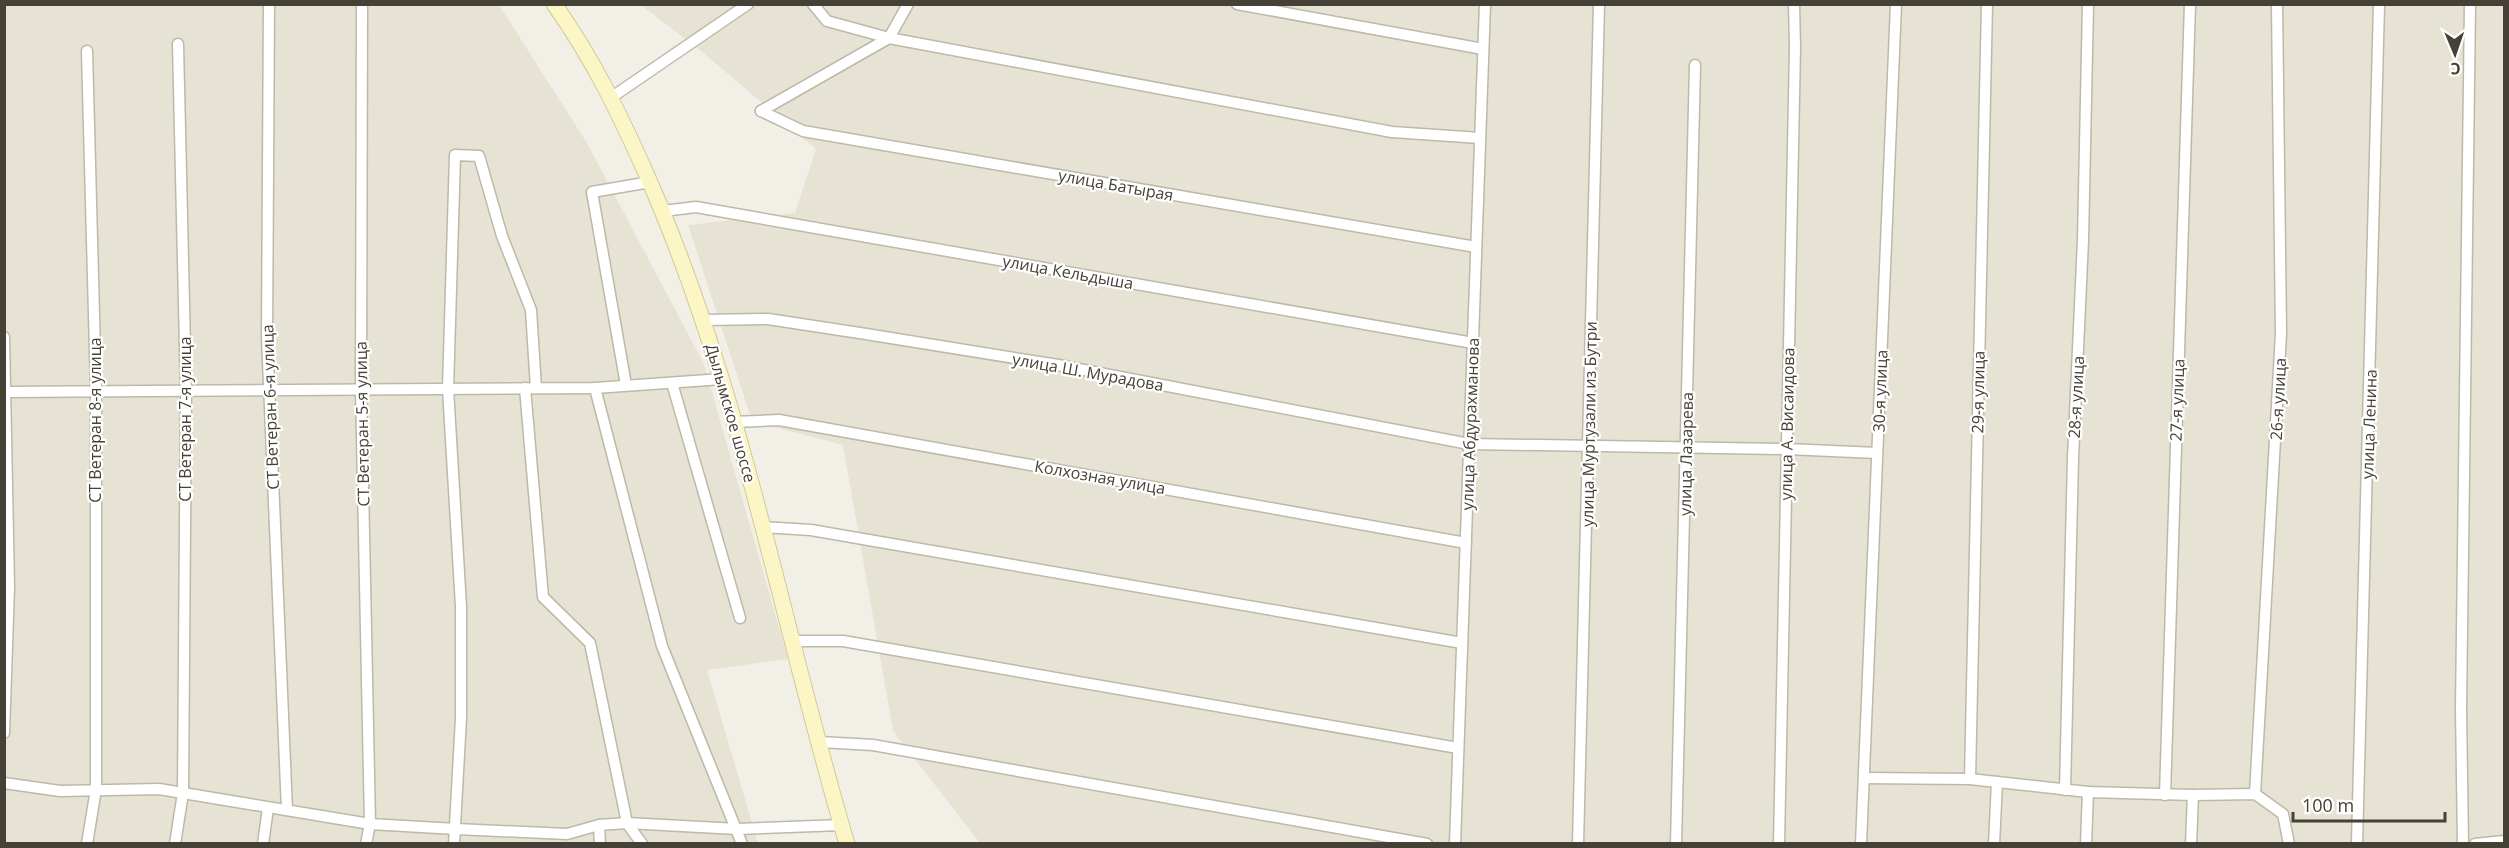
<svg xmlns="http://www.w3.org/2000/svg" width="2509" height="848" font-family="'Open Sans',sans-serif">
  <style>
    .residential { fill: #e6e3d4 }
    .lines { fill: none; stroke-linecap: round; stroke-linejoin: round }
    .minor-casing { stroke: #bdb9a9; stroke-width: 13 }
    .secondary-casing { stroke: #d1c998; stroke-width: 17 }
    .minor { stroke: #fff; stroke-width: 10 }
    .secondary { stroke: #fcf6c6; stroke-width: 15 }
    .labels { text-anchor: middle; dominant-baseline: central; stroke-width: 4.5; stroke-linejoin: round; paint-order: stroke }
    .street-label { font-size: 16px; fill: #454136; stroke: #fff }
  </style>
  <rect width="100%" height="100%" fill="#f2f0e6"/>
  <g class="residential">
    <polygon points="5,5 499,5 587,143 704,364 788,659 707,670 758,843 5,844"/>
    <polygon points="641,5 2504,5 2504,843 980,843 893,731 843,445 752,421 688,225 795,213 816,149 701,51"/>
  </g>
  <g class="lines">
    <g class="minor-casing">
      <g id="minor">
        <polyline points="269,4 267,337 287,810"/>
        <polyline points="362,4 361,389 370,824 366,844"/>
        <polyline points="813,4 827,21 889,38 1392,132 1480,138"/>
        <polyline points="1237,4 1483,49"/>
        <polyline points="612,97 748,4"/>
        <polyline points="761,111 803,131 1476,247"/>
        <polyline points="761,111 889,38 908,4"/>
        <polyline points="663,211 696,207 1473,343"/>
        <polyline points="704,320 768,319 866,334 1058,365 1469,444 1787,449 1877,453"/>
        <polyline points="4,337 9,587 4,733"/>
        <polyline points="672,383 740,618"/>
        <polyline points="626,385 592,192 650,182"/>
        <polyline points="525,388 543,597 590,643 627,823 642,844"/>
        <polyline points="595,388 662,646 742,844"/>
        <polyline points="4,392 595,388 722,379"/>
        <polyline points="734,422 779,420 1466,543"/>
        <polyline points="762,527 811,530 1462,643"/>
        <polyline points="793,641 843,641 1458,748"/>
        <polyline points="820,742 873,745 1427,844"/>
        <polyline points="1864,778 1970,779 2088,792 2193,795 2255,794 2283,814 2289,844"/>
        <polyline points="1970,779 1987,4"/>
        <polyline points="4,783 60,791 159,789 370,824 456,829 567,834 599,825 627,823 737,829 842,825"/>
        <polyline points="2065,790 2073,458 2083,240 2088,4"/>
        <polyline points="2255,794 2281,333 2277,4"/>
        <polyline points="2165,795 2190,4"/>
        <polyline points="599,825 600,844"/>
        <polyline points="87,844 96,789 96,390 87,51"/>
        <polyline points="175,844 183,793 186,391 178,44"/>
        <polyline points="263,844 268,808"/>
        <polyline points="454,844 461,718 461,606 448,389 455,155 479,156 502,236 531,310 536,388"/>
        <polyline points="1455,844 1485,4"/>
        <polyline points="1578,844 1599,4"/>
        <polyline points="1676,844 1695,65"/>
        <polyline points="1779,844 1795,47 1794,4"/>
        <polyline points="1861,844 1896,4"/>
        <polyline points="1994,844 1997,782"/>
        <polyline points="2086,844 2088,792"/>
        <polyline points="2191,844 2193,795"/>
        <polyline points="2357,844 2379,4"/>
        <polyline points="2463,844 2461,709 2470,4"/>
        <polyline points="2475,844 2504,841"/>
      </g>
    </g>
    <g class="secondary-casing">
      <path id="secondary" d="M554 4C593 59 618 111 645 171 741 386 780 619 847 844"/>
    </g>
    <use href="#minor" class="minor"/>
    <use href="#secondary" class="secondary"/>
  </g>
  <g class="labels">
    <g class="street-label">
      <text transform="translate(1116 185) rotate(10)">улица Батырая</text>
      <text transform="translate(1068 272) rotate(10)">улица Кельдыша</text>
      <text transform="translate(1088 372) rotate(10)">улица Ш. Мурадова</text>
      <text transform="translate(1880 391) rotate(-88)">30-я улица</text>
      <text transform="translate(1978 392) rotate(-89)">29-я улица</text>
      <text transform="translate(2076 397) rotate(-87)">28-я улица</text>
      <text transform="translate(2278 399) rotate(-87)">26-я улица</text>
      <text transform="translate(2177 400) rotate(-88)">27-я улица</text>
      <text transform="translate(270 407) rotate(-92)">СТ Ветеран 6-я улица</text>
      <text transform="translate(731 413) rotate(74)">Дылымское шоссе</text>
      <text transform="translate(185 419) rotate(-90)">СТ Ветеран 7-я улица</text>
      <text transform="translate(95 420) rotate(-90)">СТ Ветеран 8-я улица</text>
      <text transform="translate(362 424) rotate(-91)">СТ Ветеран 5-я улица</text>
      <text transform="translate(1470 424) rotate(-88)">улица Абдурахманова</text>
      <text transform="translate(1589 424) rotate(-89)">улица Муртузали из Бутри</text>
      <text transform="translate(1787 424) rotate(-89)">улица А. Висаидова</text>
      <text transform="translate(2369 424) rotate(-88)">улица Ленина</text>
      <text transform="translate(1686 454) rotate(-89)">улица Лазарева</text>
      <text transform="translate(1100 477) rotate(10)">Колхозная улица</text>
    </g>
  </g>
  <rect width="2509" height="848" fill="none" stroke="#454136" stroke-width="12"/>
  <g transform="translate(2455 54) rotate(178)" stroke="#ffffff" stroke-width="4.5" paint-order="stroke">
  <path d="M0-4.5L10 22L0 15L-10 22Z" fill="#454136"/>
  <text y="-9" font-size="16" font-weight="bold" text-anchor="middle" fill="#454136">С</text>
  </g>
  <path d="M2293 812v9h152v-9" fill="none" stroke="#454136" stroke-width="3"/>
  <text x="2302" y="812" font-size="18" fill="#454136" stroke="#ffffff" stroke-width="4.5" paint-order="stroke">100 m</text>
</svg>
